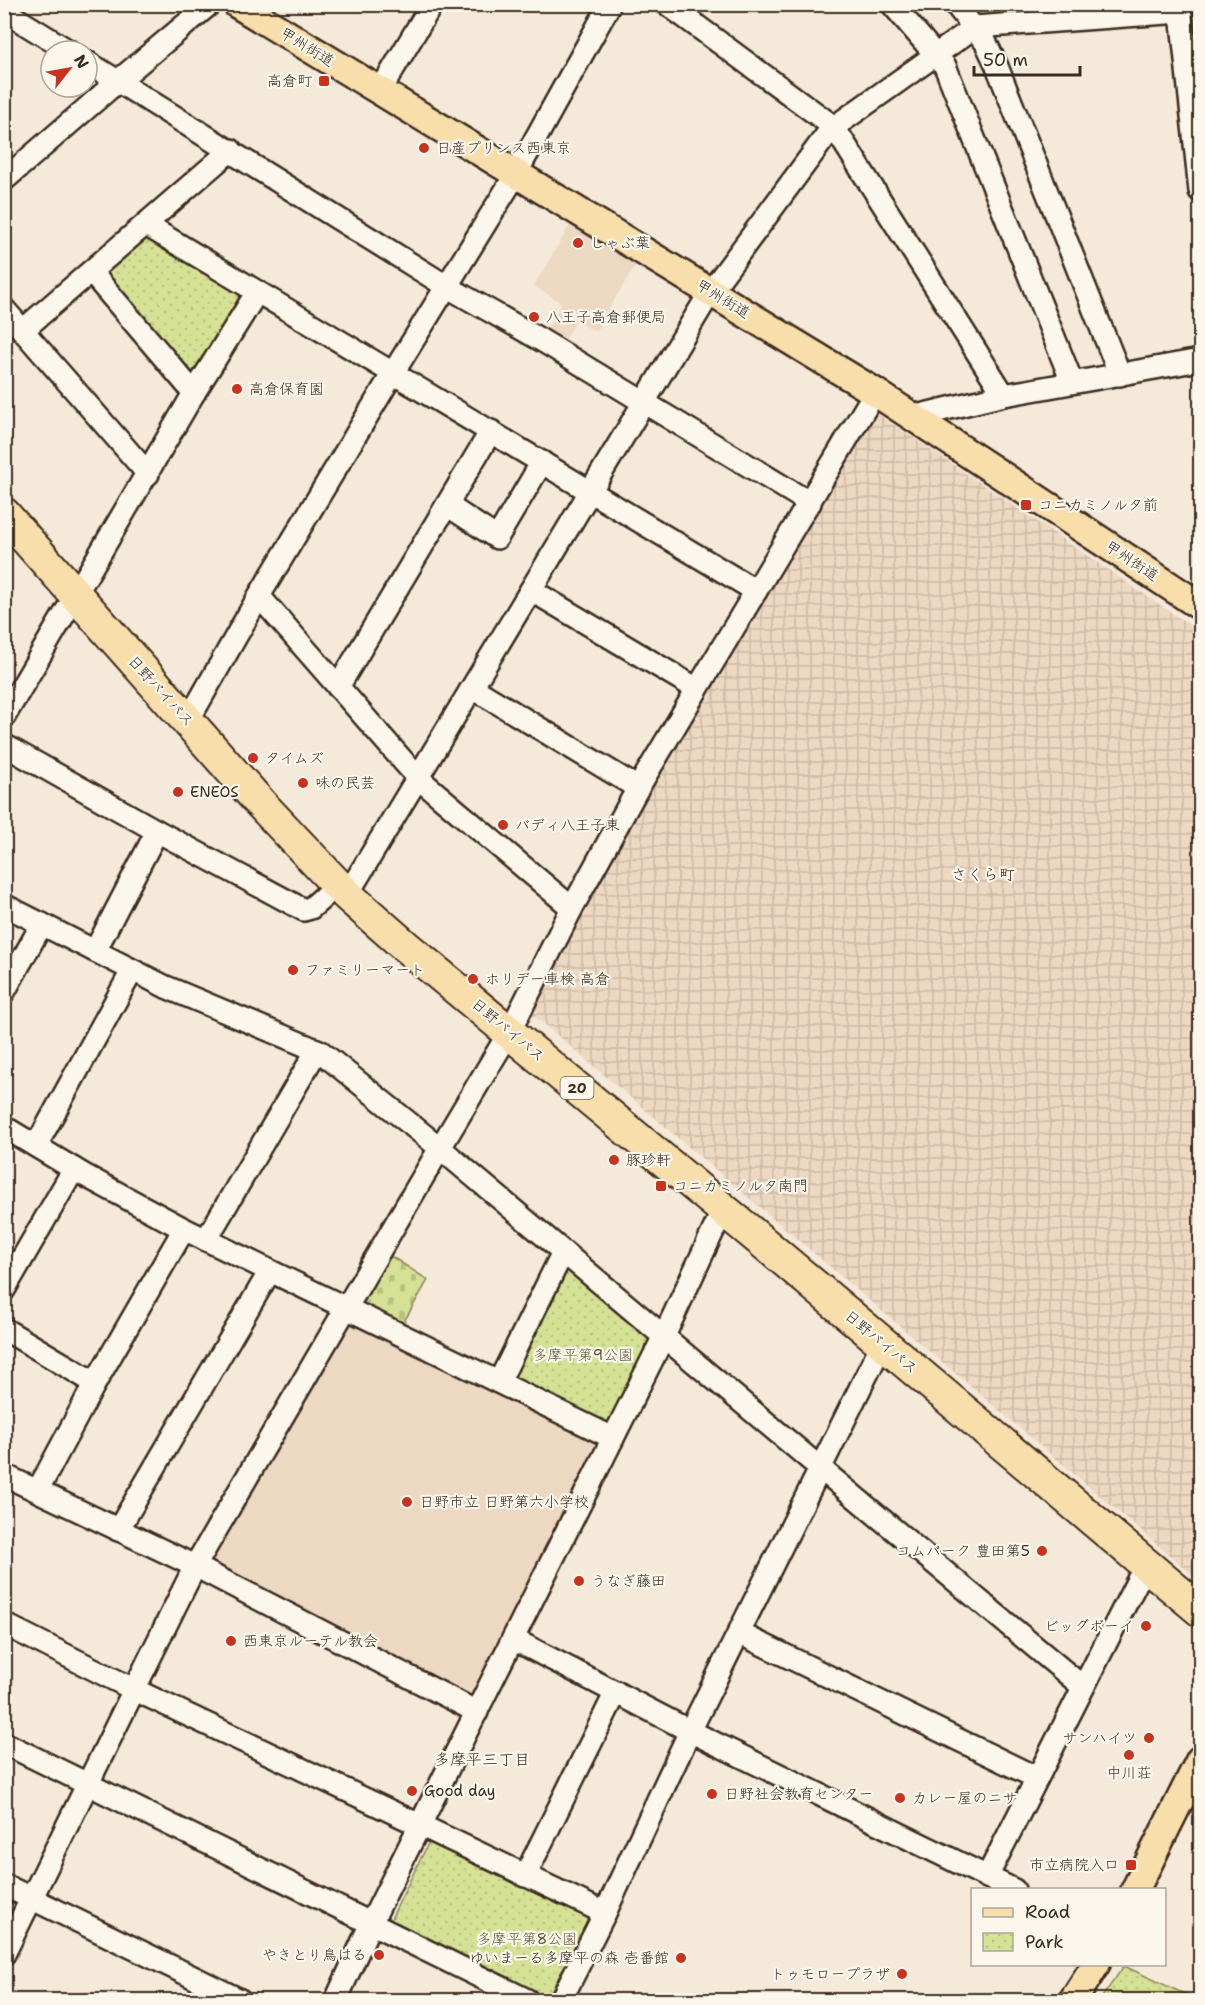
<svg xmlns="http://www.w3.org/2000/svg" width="1205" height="2005" font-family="'Shantell Sans','Klee One',sans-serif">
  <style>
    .built { fill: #edd8c2 }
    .industrial { fill: url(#industrial-grid) }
    .cemetery { fill: url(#cemetery-stones); stroke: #88865a; stroke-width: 1.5 }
    .park { fill: url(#park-dots); stroke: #88865a; stroke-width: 1.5 }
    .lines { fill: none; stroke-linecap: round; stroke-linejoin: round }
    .minor-casing { stroke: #3b2a1e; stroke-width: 26 }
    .major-casing { stroke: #3b2a1e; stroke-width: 32 }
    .highway-casing { stroke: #3b2a1e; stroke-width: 36 }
    .minor { stroke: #fbf7ec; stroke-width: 21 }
    .major { stroke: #f8deab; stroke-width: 27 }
    .highway { stroke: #f8deab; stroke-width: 32 }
    .poi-dot { fill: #c8321e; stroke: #fbf7ec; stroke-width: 2 }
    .labels { text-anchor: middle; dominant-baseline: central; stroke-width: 4.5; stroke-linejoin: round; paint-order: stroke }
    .shield { fill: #fbf7ec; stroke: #75685c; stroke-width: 1.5 }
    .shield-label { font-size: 14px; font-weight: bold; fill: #3b2a1e }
    .street-label { font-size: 15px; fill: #3b2a1e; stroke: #fbf7ec }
    .poi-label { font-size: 15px; fill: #3b2a1e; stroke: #fbf7ec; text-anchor: start }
    .park-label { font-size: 15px; fill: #62583c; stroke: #fbf7ec }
    .neighbourhood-label { font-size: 16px; fill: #3b2a1e; stroke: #fbf7ec }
  </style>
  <defs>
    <pattern id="industrial-grid" width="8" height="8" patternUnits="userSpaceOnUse" patternTransform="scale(1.5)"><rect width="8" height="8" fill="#edd8c2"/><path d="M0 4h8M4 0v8" fill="none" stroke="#ccbaa6"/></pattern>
    <pattern id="cemetery-stones" width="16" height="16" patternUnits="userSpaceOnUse" patternTransform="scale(1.5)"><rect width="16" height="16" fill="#d5e295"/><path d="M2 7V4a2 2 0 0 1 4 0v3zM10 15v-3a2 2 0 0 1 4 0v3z" fill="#b8c280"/></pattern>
    <pattern id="park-dots" width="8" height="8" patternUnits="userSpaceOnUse" patternTransform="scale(1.5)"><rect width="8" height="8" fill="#d5e295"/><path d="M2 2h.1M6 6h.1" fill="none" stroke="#b8c280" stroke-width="1.8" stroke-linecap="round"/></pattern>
  </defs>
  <rect width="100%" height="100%" fill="#f5e9d9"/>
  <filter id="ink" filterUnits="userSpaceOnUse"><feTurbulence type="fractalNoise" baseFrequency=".0167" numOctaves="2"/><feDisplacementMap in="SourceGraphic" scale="12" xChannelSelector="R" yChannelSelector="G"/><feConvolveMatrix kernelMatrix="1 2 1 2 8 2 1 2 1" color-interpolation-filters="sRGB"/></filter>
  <g filter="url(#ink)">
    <g class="built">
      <polygon points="570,225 636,264 595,332 576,320 559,351 541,340 562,303 534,286"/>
      <polygon points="347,1308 613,1438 477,1712 195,1566"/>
    </g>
    <g class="industrial">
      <polygon points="1189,5 1200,5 1200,117"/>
      <polygon points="872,410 1200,632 1200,1581 531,1013 666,757"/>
    </g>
    <polygon class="cemetery" points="389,1255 428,1280 402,1325 359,1306"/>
    <g class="park">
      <polygon points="146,225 257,292 194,393 91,272"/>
      <polygon points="570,1266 650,1335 653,1343 610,1427 512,1383 508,1373 564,1268"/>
      <polygon points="431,1838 593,1917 553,2000 541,2000 389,1923"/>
      <polygon points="1124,1966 1191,1997 1200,1999 1200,2000 1100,2000"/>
    </g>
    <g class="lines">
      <g class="minor-casing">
        <g id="minor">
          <polyline points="667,4 834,127 1004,395"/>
          <polyline points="892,4 945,66 1072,382"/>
          <polyline points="955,4 986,43 996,64 1120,375"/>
          <polyline points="1180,4 1200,191"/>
          <polyline points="4,11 69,51"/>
          <polyline points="87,62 446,286 541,340 810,503"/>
          <polyline points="380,91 432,4"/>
          <polyline points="4,180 118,81 210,4"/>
          <polyline points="146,225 756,591"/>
          <polyline points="91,272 194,393"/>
          <polyline points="4,309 148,474"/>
          <polyline points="23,330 231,150"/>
          <polyline points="912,417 1004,395 1200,360"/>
          <polyline points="447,505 497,538 542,462"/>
          <polyline points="531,590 697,689"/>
          <polyline points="259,596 418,778 572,908"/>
          <polyline points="338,687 491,431"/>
          <polyline points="473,688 638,788"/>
          <polyline points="4,717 194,393 257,292"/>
          <polyline points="188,721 259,596 393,373 516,174 610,4"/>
          <polyline points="4,745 157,831 304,910 311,908 337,885"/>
          <polyline points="347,895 711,291 828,133 834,127 975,27 1181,12"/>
          <polyline points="4,905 166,987 321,1052 440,1148 820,1468 1083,1687"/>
          <polyline points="95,951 157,831"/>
          <polyline points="4,992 42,924"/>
          <polyline points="4,1127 84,1175 184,1229 613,1438"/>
          <polyline points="36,1146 132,971"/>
          <polyline points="206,1240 317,1050"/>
          <polyline points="4,1290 74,1169"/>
          <polyline points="4,1329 95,1383"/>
          <polyline points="499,1382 563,1252"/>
          <polyline points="4,1475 195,1566 477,1712"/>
          <polyline points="38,1490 95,1383 184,1229"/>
          <polyline points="118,1530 270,1271"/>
          <polyline points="4,1624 135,1690 605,1913"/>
          <polyline points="739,1633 1037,1778"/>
          <polyline points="513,1639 690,1731 1014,1890"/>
          <polyline points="4,1743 527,2000"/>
          <polyline points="525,1876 616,1692"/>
          <polyline points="987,1877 1146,1564"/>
          <polyline points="4,1885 240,2000"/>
          <polyline points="4,1954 195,1566 440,1148 510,1031 572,908 638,788 875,392"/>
          <polyline points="336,2000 371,1923 664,1336 723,1210"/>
          <polyline points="561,2000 605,1913 690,1731 882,1344"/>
        </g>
      </g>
      <g class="major-casing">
        <g id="major">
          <polyline points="237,4 875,392 1200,606"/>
          <polyline points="1135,1890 1200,1760"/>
          <polyline points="1073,2000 1096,1964"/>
        </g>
      </g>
      <g class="highway-casing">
        <polyline id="highway" points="4,514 262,805 347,895 405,946 759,1239 1200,1610"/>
      </g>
      <use href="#minor" class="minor"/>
      <use href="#major" class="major"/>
      <use href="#highway" class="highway"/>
    </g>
  </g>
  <g class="poi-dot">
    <rect x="318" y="75" width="12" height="12" rx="3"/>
    <circle cx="424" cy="148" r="6"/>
    <circle cx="578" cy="243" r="6"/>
    <circle cx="534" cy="317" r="6"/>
    <circle cx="237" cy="389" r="6"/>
    <rect x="1020" y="499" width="12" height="12" rx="3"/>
    <circle cx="253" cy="758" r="6"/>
    <circle cx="303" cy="783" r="6"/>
    <circle cx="178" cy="792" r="6"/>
    <circle cx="503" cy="825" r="6"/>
    <circle cx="293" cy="970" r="6"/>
    <circle cx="473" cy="979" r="6"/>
    <circle cx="614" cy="1160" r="6"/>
    <rect x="655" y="1180" width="12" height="12" rx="3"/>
    <circle cx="407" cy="1502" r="6"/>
    <circle cx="1042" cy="1551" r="6"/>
    <circle cx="579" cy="1581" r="6"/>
    <circle cx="1146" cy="1626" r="6"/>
    <circle cx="231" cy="1641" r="6"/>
    <circle cx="1149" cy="1738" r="6"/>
    <circle cx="1129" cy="1755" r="6"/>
    <circle cx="412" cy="1791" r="6"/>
    <circle cx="712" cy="1794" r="6"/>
    <circle cx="900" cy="1798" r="6"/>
    <rect x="1125" y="1859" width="12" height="12" rx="3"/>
    <circle cx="379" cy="1955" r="6"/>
    <circle cx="681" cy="1958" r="6"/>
    <circle cx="902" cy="1974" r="6"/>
  </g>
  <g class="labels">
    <rect class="shield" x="560.5" y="1077" width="33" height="22" rx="4.5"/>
    <g class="shield-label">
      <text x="577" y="1088">20</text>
    </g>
    <g class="street-label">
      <text transform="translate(307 47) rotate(31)">甲州街道</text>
      <text transform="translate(723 299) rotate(31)">甲州街道</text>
      <text transform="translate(1132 561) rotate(33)">甲州街道</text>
      <text transform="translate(161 691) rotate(48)">日野バイパス</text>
      <text transform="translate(508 1030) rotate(40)">日野バイパス</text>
      <text transform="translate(881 1342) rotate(40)">日野バイパス</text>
    </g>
    <g class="poi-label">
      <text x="312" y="81" text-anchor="end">高倉町</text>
      <text x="436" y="148">日産プリンス西東京</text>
      <text x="590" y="243">しゃぶ葉</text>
      <text x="546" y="317">八王子高倉郵便局</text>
      <text x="249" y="389">高倉保育園</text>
      <text x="1038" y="505">コニカミノルタ前</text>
      <text x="265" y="758">タイムズ</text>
      <text x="315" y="783">味の民芸</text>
      <text x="190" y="792">ENEOS</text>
      <text x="515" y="825">バディ八王子東</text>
      <text x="305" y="970">ファミリーマート</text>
      <text x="485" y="979">ホリデー車検 高倉</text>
      <text x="626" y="1160">豚珍軒</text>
      <text x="673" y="1186">コニカミノルタ南門</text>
      <text x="419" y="1502">日野市立 日野第六小学校</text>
      <text x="1030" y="1551" text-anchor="end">コムパーク 豊田第5</text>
      <text x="591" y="1581">うなぎ藤田</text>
      <text x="1134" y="1626" text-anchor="end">ビッグボーイ</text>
      <text x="243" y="1641">西東京ルーテル教会</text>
      <text x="1137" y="1738" text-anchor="end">サンハイツ</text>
      <text x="1129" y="1773" text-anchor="middle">中川荘</text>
      <text x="424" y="1791">Good day</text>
      <text x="724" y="1794">日野社会教育センター</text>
      <text x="912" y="1798">カレー屋のニサ</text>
      <text x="1119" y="1865" text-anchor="end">市立病院入口</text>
      <text x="367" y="1955" text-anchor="end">やきとり鳥はる</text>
      <text x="669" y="1958" text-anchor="end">ゆいまーる多摩平の森 壱番館</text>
      <text x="890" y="1974" text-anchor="end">トゥモロープラザ</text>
    </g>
    <g class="park-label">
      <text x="583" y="1355">多摩平第9公園</text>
      <text x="527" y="1939">多摩平第8公園</text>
    </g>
    <g class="neighbourhood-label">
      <text x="983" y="874">さくら町</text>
      <text x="482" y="1759">多摩平三丁目</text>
    </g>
  </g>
  <rect width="1205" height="2005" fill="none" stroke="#fbf7ec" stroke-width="24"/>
  <rect x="12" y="12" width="1181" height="1981" fill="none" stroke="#3b2a1e" stroke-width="2" filter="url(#ink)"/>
  <rect x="971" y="1888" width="195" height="78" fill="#fbf7ec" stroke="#aea59a" stroke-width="1.5"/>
  <rect x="983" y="1908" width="30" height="9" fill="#f8deab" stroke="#aea59a" stroke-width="1.5"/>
  <text x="1025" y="1918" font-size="18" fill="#3b2a1e">Road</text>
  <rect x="983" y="1933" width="30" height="18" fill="url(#park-dots)" stroke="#aea59a" stroke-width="1.5"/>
  <text x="1025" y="1948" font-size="18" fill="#3b2a1e">Park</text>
  <g transform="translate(69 69) rotate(59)"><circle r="28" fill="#fbf7ec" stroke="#aea59a" stroke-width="1.5"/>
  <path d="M0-4.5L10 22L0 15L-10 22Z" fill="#c8321e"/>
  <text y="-9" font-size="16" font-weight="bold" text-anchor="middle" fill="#3b2a1e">N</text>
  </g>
  <path d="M974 66v9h106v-9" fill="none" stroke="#3b2a1e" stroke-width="3"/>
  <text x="983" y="66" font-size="18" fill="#3b2a1e" stroke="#fbf7ec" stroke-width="4.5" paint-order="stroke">50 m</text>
</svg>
